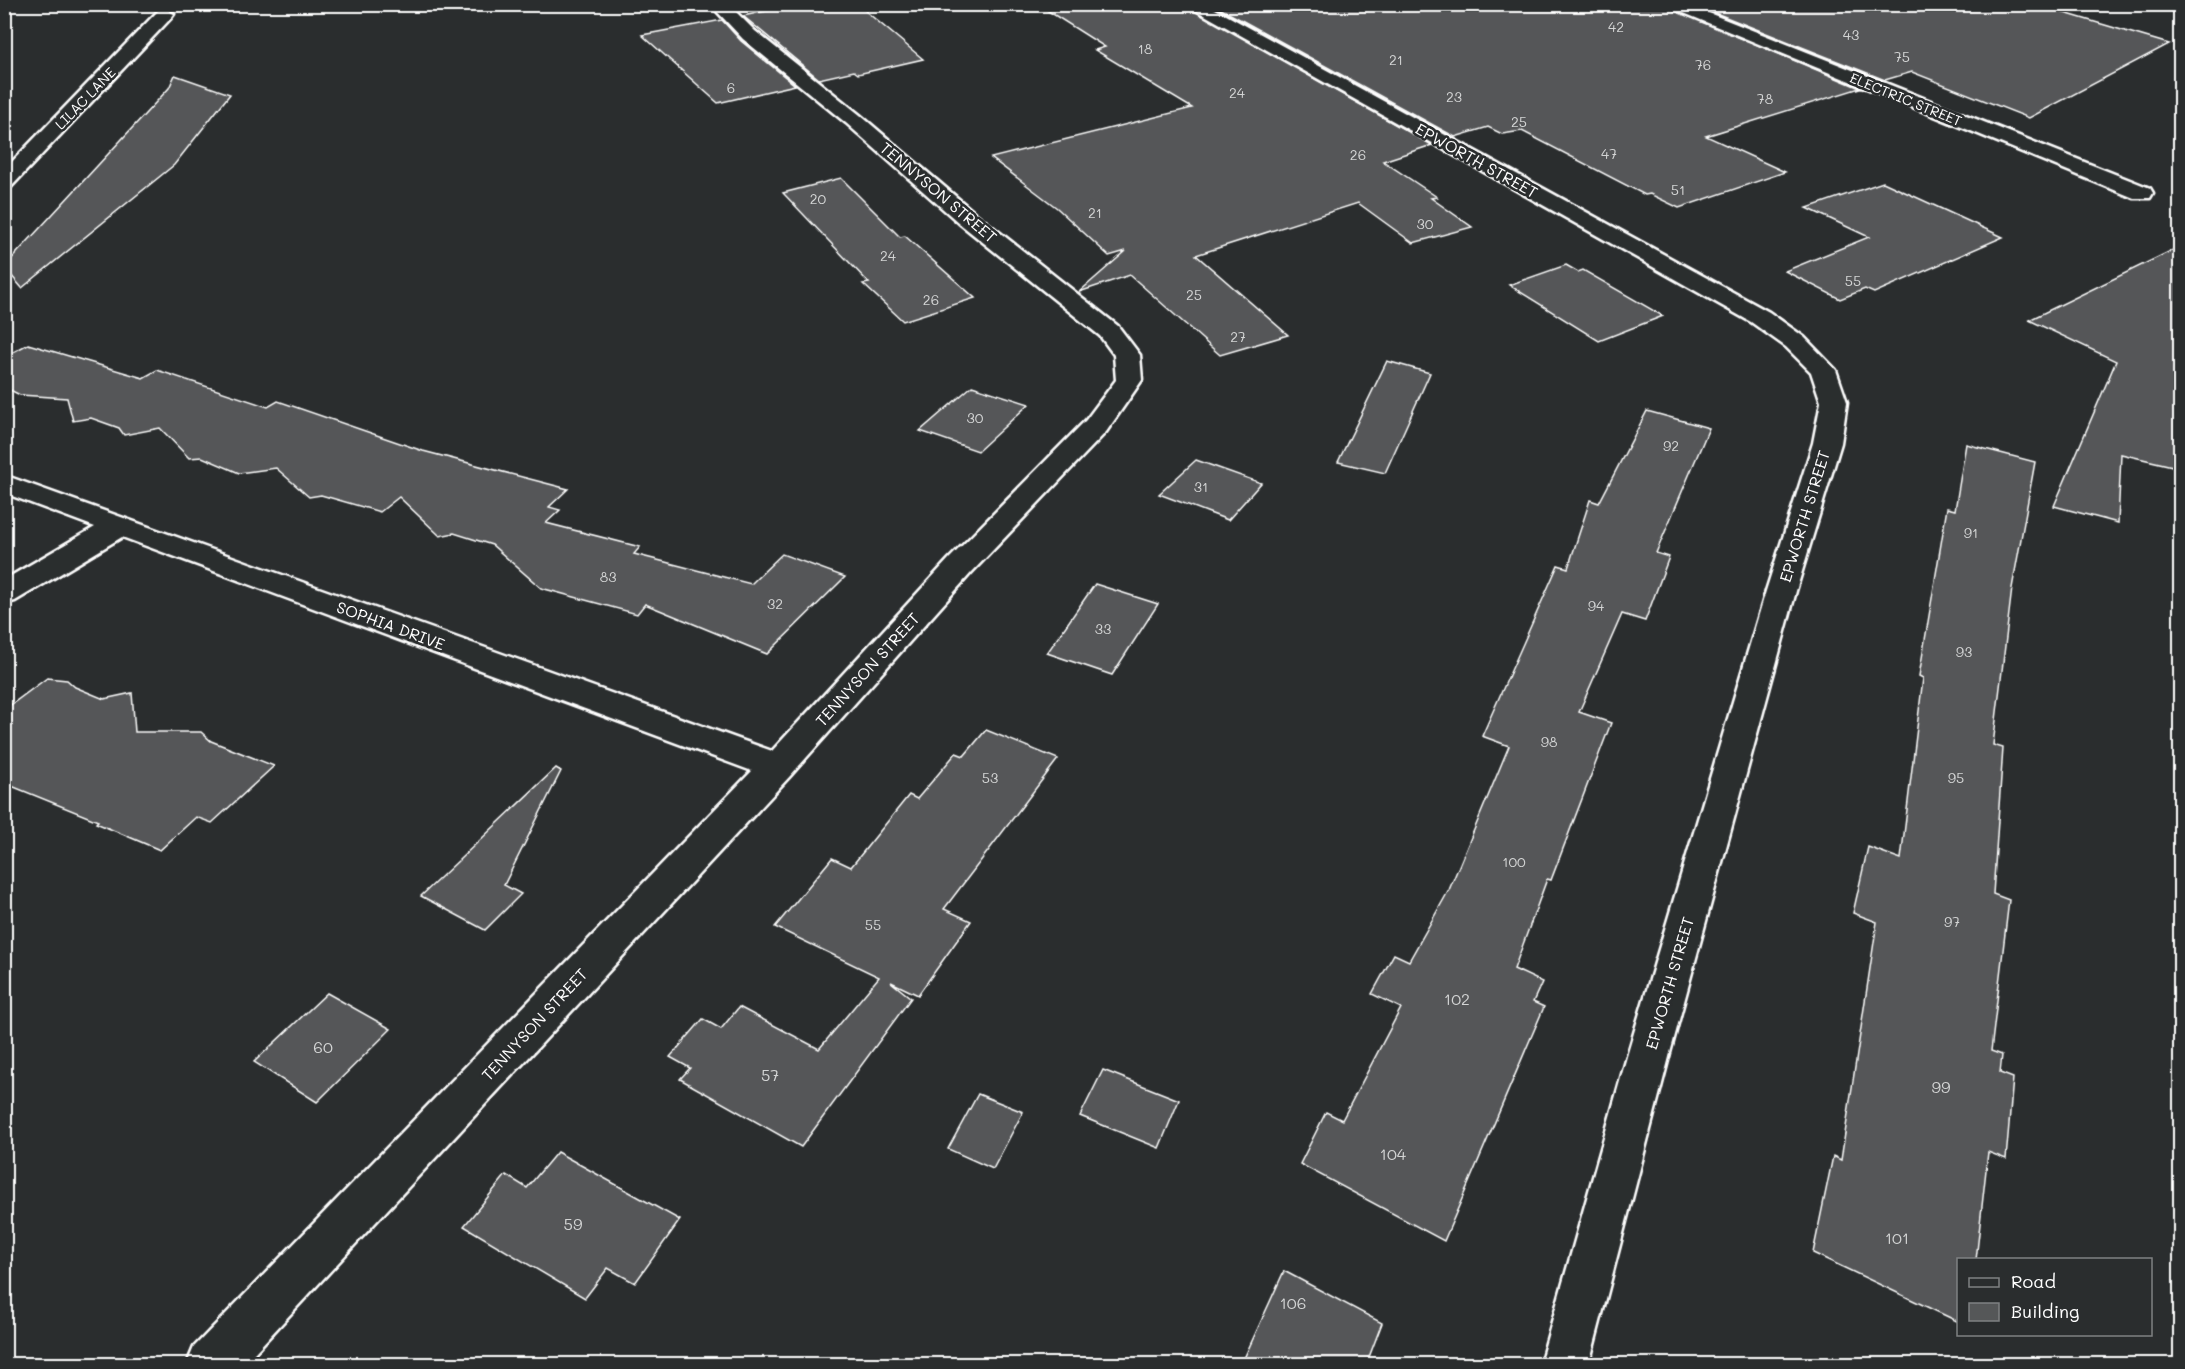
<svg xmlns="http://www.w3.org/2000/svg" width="2185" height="1369" font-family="Mali,sans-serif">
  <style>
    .building { fill: #555758; stroke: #fff; stroke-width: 1.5 }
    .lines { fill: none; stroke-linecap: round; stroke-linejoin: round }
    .minor-casing { stroke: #fff; stroke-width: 5 }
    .minor { fill: #2a2d2e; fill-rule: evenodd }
    .labels { text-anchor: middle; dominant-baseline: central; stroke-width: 5; stroke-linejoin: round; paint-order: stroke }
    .number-label { font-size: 14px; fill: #d4d5d5 }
    .far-street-label { font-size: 14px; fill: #fff; stroke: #2a2d2e }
    .street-label { font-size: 16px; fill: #fff; stroke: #2a2d2e }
    .near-number-label { font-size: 16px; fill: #d4d5d5 }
  </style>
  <rect width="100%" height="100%" fill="#2a2d2e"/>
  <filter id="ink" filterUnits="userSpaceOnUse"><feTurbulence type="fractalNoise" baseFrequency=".0167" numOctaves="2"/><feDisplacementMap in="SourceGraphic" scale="12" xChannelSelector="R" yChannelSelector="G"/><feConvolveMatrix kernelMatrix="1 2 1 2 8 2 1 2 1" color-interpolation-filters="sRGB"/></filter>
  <g filter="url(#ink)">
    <g class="building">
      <polygon points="800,4 857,4 923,59 858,74 854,71 819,79 743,16"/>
      <polygon points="1037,4 1183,4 1432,145 1383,161 1437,197 1431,198 1472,227 1413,243 1358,203 1196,255 1288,335 1220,355 1130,275 1079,292 1126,251 1109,256 1057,208 991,158 1192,108 1095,50 1105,47"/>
      <polygon points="1212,4 1660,4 1860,88 1706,136 1785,172 1679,208 1650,194 1645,195 1522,131 1502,134 1488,127 1455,137"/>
      <polygon points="1693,4 2034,4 2169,44 2029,118 1912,72 1885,80"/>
      <polygon points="722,20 741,41 795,85 718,103 642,35"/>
      <polygon points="175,75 230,94 174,165 22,288 4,267 169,88"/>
      <polygon points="841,178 900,237 905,236 975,298 903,321 863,284 869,283 783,193"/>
      <polygon points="1883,182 2003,237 1874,293 1865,289 1840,299 1785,271 1869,237 1807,208"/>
      <polygon points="2181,246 2181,468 2121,454 2118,523 2054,506 2116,361 2029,320"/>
      <polygon points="1566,265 1578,272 1583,270 1663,316 1599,341 1509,285"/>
      <polygon points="28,344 143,378 157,370 268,407 278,401 423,451 568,489 549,507 560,510 546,523 640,547 634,554 751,584 782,554 845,577 767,654 645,604 637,614 541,588 492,545 454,533 440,536 399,497 380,512 321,495 309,497 276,468 239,473 202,457 189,458 160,428 124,435 119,428 91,418 73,421 67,398 20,395 4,387 4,357"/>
      <polygon points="1387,361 1430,373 1385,473 1338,462"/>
      <polygon points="972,386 1029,404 978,451 920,431"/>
      <polygon points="1647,411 1709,428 1656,553 1669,557 1645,621 1622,614 1579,712 1611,723 1551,880 1547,879 1514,969 1542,982 1533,1002 1544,1007 1444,1241 1300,1164 1326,1112 1342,1120 1401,1008 1372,994 1394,954 1409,961 1449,890 1509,746 1482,736 1558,565 1568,568 1590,500 1599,503"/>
      <polygon points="1966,444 2035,462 2012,588 1993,745 2003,748 1993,894 2009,900 1991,1051 2002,1055 2000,1073 2013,1078 2006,1159 1988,1152 1976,1260 1959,1260 1959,1322 1813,1253 1833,1156 1841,1160 1877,922 1853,913 1868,847 1901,859 1923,678 1919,676 1947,508 1955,510"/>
      <polygon points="1196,460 1261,483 1228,520 1159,494"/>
      <polygon points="1095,584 1158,604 1112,675 1047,653"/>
      <polygon points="47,678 67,680 75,687 104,699 132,693 135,732 201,732 211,741 274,766 212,823 196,817 160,850 96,823 98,821 4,783 4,710"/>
      <polygon points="986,730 1058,759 944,909 971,921 918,995 891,982 911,998 801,1147 680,1079 690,1068 670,1057 703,1019 721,1029 739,1007 819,1049 879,977 775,927 832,858 851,867 909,795 917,799 956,753 964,756"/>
      <polygon points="556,768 561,771 504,885 521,894 485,930 421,896"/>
      <polygon points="327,993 391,1029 317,1102 254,1062"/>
      <polygon points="1103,1070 1179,1100 1159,1148 1080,1116"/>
      <polygon points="978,1094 1023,1112 993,1169 948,1149"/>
      <polygon points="557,1152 680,1220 635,1283 608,1268 585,1298 464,1226 506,1175 527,1188"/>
      <polygon points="1284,1271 1382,1323 1366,1365 1241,1365"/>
    </g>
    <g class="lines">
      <g class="minor-casing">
        <g id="minor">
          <polygon points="710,4 728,4 755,31 860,115 975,213 1118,326 1140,355 1142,380 1106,432 971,573 790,776 244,1364 187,1364 194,1347 752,771 122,537 15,601 4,604 4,580 95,527 4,493 4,475 772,751 949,559 1086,420 1116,380 1114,355 1100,336 959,223 846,123 743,39"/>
          <polygon points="1185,4 1206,4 1769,312 1804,337 1836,370 1847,402 1841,443 1796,591 1670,1053 1589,1364 1540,1364 1628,1053 1766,591 1813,443 1821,402 1811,372 1786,347 1751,322"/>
          <polygon points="1662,4 1686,4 2150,188 2153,193 2150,198 2134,198"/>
          <polygon points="165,9 174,14 171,18 11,187 4,189 4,170 159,10"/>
        </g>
      </g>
      <use href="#minor" class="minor"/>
    </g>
  </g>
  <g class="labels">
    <g class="number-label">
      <text x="1616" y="26">42</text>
      <text x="1851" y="34">43</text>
      <text x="1145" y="48">18</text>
      <text x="1902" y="56">75</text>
      <text x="1396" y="59">21</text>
      <text x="1703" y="64">76</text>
      <text x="731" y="87">6</text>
      <text x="1237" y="92">24</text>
      <text x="1454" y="96">23</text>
      <text x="1765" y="98">78</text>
      <text x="1519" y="121">25</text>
      <text x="1609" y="153">47</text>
      <text x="1358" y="154">26</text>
      <text x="1678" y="189">51</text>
      <text x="818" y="198">20</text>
      <text x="1095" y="212">21</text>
      <text x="1425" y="223">30</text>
      <text x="888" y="255">24</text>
      <text x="1853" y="280">55</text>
      <text x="1194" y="294">25</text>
      <text x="931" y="299">26</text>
      <text x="1238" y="336">27</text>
      <text x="975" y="417">30</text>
      <text x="1671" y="445">92</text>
      <text x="1201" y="486">31</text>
      <text x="1971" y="532">91</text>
      <text x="608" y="576">83</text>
      <text x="775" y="603">32</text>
      <text x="1596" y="605">94</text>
      <text x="1103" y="628">33</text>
      <text x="1964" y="651">93</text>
      <text x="1549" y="741">98</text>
      <text x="990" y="777">53</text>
      <text x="1956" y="777">95</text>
      <text x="1514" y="861">100</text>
      <text x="1952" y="921">97</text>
      <text x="873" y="924">55</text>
    </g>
    <g class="far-street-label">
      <text transform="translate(85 98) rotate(-46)">LILAC LANE</text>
      <text transform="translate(1906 99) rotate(22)">ELECTRIC STREET</text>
    </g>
    <g class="street-label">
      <text transform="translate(1477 160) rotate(29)">EPWORTH STREET</text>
      <text transform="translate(939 192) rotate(40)">TENNYSON STREET</text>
      <text transform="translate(1804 516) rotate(-73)">EPWORTH STREET</text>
      <text transform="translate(391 625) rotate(20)">SOPHIA DRIVE</text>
      <text transform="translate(867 669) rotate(-48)">TENNYSON STREET</text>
      <text transform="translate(1669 983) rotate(-74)">EPWORTH STREET</text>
      <text transform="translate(534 1024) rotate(-47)">TENNYSON STREET</text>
    </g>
    <g class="near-number-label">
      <text x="1457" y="998">102</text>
      <text x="323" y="1046">60</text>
      <text x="770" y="1074">57</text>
      <text x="1941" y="1086">99</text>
      <text x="1393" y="1153">104</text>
      <text x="573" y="1223">59</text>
      <text x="1897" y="1237">101</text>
      <text x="1293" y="1302">106</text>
    </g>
  </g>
  <rect width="2185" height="1369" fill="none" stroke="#2a2d2e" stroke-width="24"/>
  <rect x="12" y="12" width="2161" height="1345" fill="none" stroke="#fff" stroke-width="2" filter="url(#ink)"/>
  <rect x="1957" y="1258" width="195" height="78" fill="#2a2d2e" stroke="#7f8182" stroke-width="1.5"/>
  <rect x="1969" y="1278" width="30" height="9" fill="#2a2d2e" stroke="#7f8182" stroke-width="1.5"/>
  <text x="2011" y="1288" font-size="18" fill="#ffffff">Road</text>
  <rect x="1969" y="1303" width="30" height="18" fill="#555758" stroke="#7f8182" stroke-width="1.5"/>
  <text x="2011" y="1318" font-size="18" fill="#ffffff">Building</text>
</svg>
